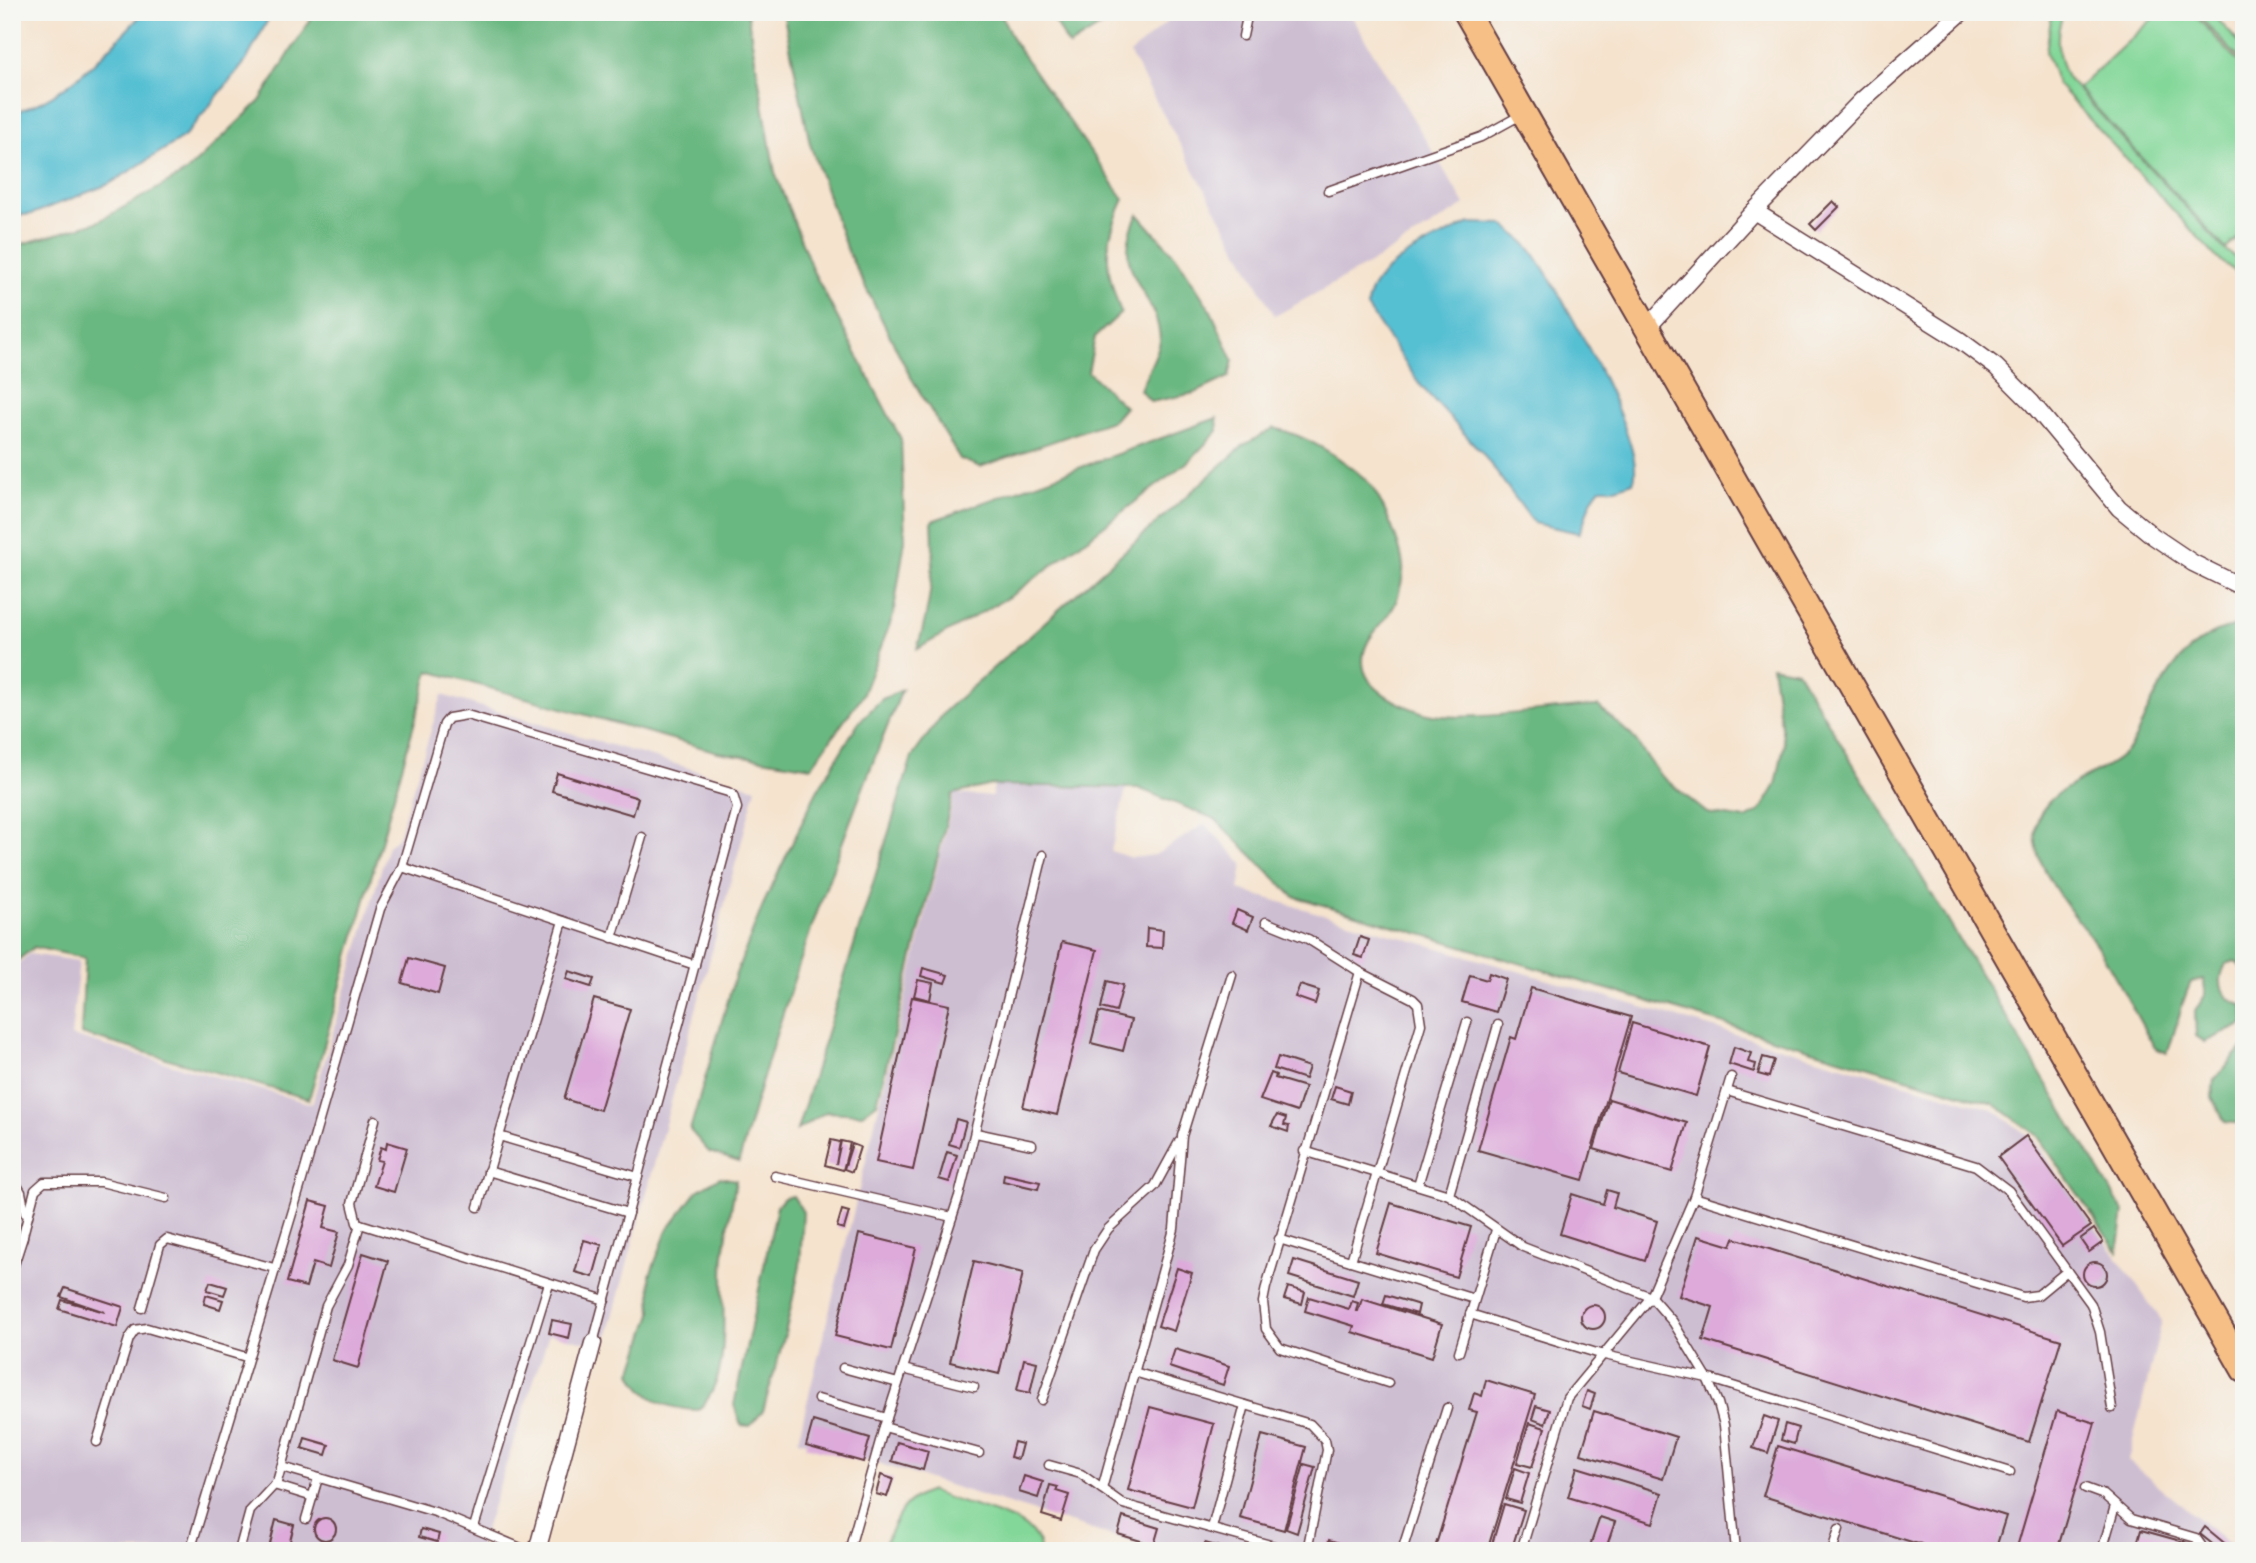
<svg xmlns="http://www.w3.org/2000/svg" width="2256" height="1563" font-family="'Old Standard TT',serif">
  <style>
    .industrial { fill: #cdbed2 }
    .green { fill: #83d799; stroke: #667b62; stroke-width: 2 }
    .forest { fill: #6ab881; stroke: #5a6c56; stroke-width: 2 }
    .water { fill: #57c0d3; stroke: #50707f; stroke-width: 2 }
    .building { fill: #ddaada }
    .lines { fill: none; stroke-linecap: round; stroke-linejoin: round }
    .service-casing { stroke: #643c43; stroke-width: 11 }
    .minor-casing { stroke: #643c43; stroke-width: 19 }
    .primary-casing { stroke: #643c43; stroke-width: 28 }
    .service { stroke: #fff; stroke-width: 8 }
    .minor { stroke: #fff; stroke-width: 16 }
    .primary { stroke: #f5bf86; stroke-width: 24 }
  </style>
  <rect width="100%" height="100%" fill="#f6f6f2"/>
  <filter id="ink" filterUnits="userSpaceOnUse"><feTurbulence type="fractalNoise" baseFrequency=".0143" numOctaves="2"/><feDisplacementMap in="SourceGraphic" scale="14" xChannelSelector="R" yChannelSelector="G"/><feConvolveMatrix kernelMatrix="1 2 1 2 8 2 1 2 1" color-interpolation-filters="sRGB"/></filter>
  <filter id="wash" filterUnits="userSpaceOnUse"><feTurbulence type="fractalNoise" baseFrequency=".00686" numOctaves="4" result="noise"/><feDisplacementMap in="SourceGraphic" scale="28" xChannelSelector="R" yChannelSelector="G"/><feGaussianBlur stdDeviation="1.57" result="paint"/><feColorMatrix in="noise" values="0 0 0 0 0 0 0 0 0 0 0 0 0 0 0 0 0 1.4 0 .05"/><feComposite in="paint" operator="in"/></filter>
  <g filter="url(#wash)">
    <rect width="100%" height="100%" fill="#f5e3ce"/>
    <g class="industrial">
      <polygon points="1178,12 1349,12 1465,205 1369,264 1275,316 1130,54"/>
      <polygon points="442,695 756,788 605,1346 549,1334 478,1551 12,1551 12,970 29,954 79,961 71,1036 312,1104 388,846 398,837"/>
      <polygon points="994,786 1126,789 1111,851 1131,858 1155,855 1205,824 1243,864 1239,890 1992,1109 2033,1139 2162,1321 2128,1461 2238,1551 1160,1551 874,1462 864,1459 863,1462 806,1446 807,1442 798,1440 955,794 992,797"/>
    </g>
    <g class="green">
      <path d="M2052 12H2064C2054 35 2057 56 2067 78L2225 250 2244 264V278L2217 258 2057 84 2046 52Z"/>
      <polygon points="2160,12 2192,12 2244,68 2244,232 2226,249 2078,88"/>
      <polygon points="2195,12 2211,12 2244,48 2244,64"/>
      <path d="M931 1491C958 1506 1041 1515 1040 1551H881C897 1522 897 1502 931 1491Z"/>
    </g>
    <g class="forest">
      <polygon points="315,12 747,12 775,173 813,271 901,439 905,540 893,616 862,696 811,767 718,752 429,671 309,1099 81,1034 85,958 34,947 12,965 12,247 97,222 185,173 260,101"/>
      <path d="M783 12H1000L1014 42 1124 199C1102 246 1104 264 1121 313L1095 337 1088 372 1125 407 1114 420 980 467 960 459 909 374 847 250 810 144Z"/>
      <polygon points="1055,12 1124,12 1069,46 1051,15"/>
      <path d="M1138 214 1178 259 1211 311 1233 360 1229 377 1195 393 1151 402 1140 390C1144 378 1160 350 1160 340 1158 290 1107 274 1138 214Z"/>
      <path d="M1217 418 1218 431 1189 461 1014 594 917 649C931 605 935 567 932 521Z"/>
      <path d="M1274 428C1305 435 1341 457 1365 479 1380 493 1401 545 1403 566 1404 575 1399 593 1396 602 1387 624 1363 635 1363 661 1363 689 1400 705 1424 713 1461 724 1554 707 1598 706L1632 736 1660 775 1707 813 1746 819 1761 810 1776 785 1784 744 1772 666 1797 671 2124 1212 2118 1252 2037 1135 1994 1104 1293 896 1215 819 1138 788 992 785 953 794 877 1103 862 1114 826 1112 797 1130 912 757 946 710 1244 445Z"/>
      <path d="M2244 625V970L2235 961 2226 964C2215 984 2222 999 2244 1006V1024L2205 1042 2196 1036 2195 1011 2206 994 2203 979 2191 982C2180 1005 2177 1029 2167 1053L2155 1048C2135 1014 2118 979 2097 946 2074 911 2008 847 2048 803 2070 778 2124 768 2136 737 2156 689 2185 631 2244 625Z"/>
      <path d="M902 690C839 844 782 1001 739 1162L709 1152 690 1130 735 976 763 905 815 795 858 723 882 699Z"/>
      <polygon points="2244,1046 2244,1124 2225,1122 2212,1097 2214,1080"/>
      <path d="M720 1177 736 1180C732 1205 727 1230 724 1255 719 1301 736 1376 698 1410 668 1409 645 1401 632 1373L652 1313 650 1275 667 1231 697 1191Z"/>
      <polygon points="793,1196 803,1212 800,1266 785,1334 763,1411 750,1426 741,1425 734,1405 777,1206 784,1198"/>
    </g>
    <g class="water">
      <path d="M144 12H272L246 61 184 137 109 184 32 214 12 216V113C66 99 107 51 144 12Z"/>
      <path d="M1470 223 1503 224C1513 233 1526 242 1534 254 1557 286 1650 450 1633 482L1616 488H1600C1587 501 1588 517 1579 533L1534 523 1482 453 1421 386 1367 307C1368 266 1437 239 1470 223Z"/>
    </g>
    <g id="blocks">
      <g class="building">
        <polygon points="1833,201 1839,207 1816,230 1810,224"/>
        <polygon points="557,773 638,798 633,815 552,791"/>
        <polygon points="1237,910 1253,917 1248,930 1232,923"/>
        <polygon points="1147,928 1163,930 1162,948 1146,947"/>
        <polygon points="1360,937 1369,940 1363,958 1354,955"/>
        <polygon points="1062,942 1097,950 1057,1115 1023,1107"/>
        <polygon points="409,958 445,968 438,994 402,983"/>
        <polygon points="923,968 948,975 945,983 921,976"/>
        <polygon points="569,971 594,979 591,987 566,979"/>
        <polygon points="1489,973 1506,979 1496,1012 1462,1002 1470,975 1487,980"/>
        <polygon points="918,980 933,983 930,1000 914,996"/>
        <polygon points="1107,981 1123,985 1116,1012 1101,1008"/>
        <polygon points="1300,985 1319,991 1315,1004 1295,997"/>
        <polygon points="1531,988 1631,1017 1583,1180 1478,1150 1511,1037 1516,1039"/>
        <polygon points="912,997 949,1005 913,1170 876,1162"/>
        <polygon points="594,999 630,1009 600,1110 564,1099"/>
        <polygon points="1099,1012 1131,1020 1123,1051 1091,1043"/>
        <polygon points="1632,1023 1710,1047 1696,1096 1618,1073"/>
        <polygon points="1734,1047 1751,1053 1748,1062 1756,1064 1754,1072 1729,1064"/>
        <polygon points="1278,1057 1309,1067 1305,1079 1274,1069"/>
        <polygon points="1763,1057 1774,1060 1769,1077 1758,1074"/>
        <polygon points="1271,1073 1276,1075 1275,1078 1305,1087 1297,1112 1260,1100"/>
        <polygon points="1335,1086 1351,1091 1348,1104 1331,1099"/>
        <polygon points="1609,1099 1687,1123 1672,1172 1594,1149"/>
        <polygon points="1277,1115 1286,1118 1284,1125 1289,1126 1288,1132 1271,1126"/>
        <polygon points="956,1119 966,1122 959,1147 949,1144"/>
        <polygon points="2026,1136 2091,1226 2062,1246 1998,1157"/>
        <polygon points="831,1140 840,1142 836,1164 841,1141 850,1143 843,1170 825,1165"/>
        <polygon points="387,1142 407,1148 394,1192 374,1186 382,1161 377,1160 381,1147 386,1149"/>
        <polygon points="852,1144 860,1147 852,1172 844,1169"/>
        <polygon points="947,1152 957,1155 949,1182 939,1179"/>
        <polygon points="1004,1174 1040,1182 1038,1189 1003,1181"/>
        <polygon points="1607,1190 1617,1193 1613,1207 1657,1221 1645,1261 1560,1234 1572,1194 1603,1204"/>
        <polygon points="310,1201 329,1206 323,1228 339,1232 329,1268 313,1263 306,1287 287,1282"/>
        <polygon points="1391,1203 1471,1227 1456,1277 1376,1253"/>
        <polygon points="842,1210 849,1212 844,1229 837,1227"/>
        <polygon points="2094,1229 2103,1242 2089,1252 2080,1239"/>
        <polygon points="859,1234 916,1248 891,1350 835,1336"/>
        <polygon points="1698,1236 1731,1246 1734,1238 2061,1340 2029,1442 1703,1340 1713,1307 1679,1296"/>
        <polygon points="584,1240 602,1245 593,1277 575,1272"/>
        <polygon points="363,1253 388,1261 358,1368 332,1360"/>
        <polygon points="1294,1260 1358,1280 1353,1296 1289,1276"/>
        <polygon points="974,1261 1023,1273 999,1374 950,1362"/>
        <circle cx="2095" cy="1274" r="12"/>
        <polygon points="1177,1268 1192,1273 1174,1331 1158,1326"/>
        <polygon points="210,1282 227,1287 224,1295 207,1290"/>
        <polygon points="1288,1287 1305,1292 1302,1304 1284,1299"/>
        <polygon points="65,1288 123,1307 117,1327 59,1309 62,1300 105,1312 61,1297"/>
        <polygon points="206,1295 223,1300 220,1309 204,1304"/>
        <polygon points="1386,1295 1419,1305 1417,1314 1383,1304"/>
        <polygon points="1309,1297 1349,1309 1352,1301 1358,1303 1356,1311 1358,1311 1362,1299 1442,1324 1432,1357 1352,1332 1354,1326 1305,1311"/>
        <circle cx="1593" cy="1317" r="12"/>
        <polygon points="552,1320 572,1324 569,1338 549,1333"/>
        <polygon points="1175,1349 1229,1366 1223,1385 1169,1367"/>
        <polygon points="1024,1359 1037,1362 1030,1393 1017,1390"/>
        <polygon points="1486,1380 1535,1395 1487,1551 1434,1551 1477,1412 1469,1410 1474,1393 1482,1396"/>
        <polygon points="1587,1391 1595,1394 1590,1409 1582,1406"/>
        <polygon points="1536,1406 1550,1410 1545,1424 1532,1419"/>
        <polygon points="1150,1407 1214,1424 1192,1507 1128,1490"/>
        <polygon points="1594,1411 1676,1437 1663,1479 1581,1454"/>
        <polygon points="2057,1411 2095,1423 2057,1551 2031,1551 2017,1547"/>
        <polygon points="1764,1416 1778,1421 1768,1453 1753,1448"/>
        <polygon points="813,1421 870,1438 863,1462 806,1446"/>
        <polygon points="1529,1423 1545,1428 1532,1467 1517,1463"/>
        <polygon points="1785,1424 1798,1428 1794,1444 1781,1440"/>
        <polygon points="1262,1435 1306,1447 1284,1530 1240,1518"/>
        <polygon points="305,1438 329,1445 326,1455 302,1448"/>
        <polygon points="897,1442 928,1451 923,1470 892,1461"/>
        <polygon points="1014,1442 1022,1444 1018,1459 1010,1457"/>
        <polygon points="1778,1446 2006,1516 1995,1551 1941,1551 1763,1496"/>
        <polygon points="1304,1464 1315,1467 1297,1533 1286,1529"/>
        <polygon points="1577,1467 1662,1493 1653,1523 1568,1497"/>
        <polygon points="1515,1468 1529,1473 1520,1503 1506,1499"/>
        <polygon points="881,1475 893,1479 887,1497 876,1494"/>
        <polygon points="1024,1476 1043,1482 1038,1498 1019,1492"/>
        <polygon points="1050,1485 1058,1487 1056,1491 1069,1495 1061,1521 1042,1515"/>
        <polygon points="1504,1504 1524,1510 1511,1551 1490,1551"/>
        <polygon points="1123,1517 1159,1528 1154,1545 1118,1534"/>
        <polygon points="1600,1517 1615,1522 1605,1551 1594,1551 1589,1549"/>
        <circle cx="325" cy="1529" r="11"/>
        <polygon points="276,1520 294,1525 288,1549 270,1544"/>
        <polygon points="2205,1527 2234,1551 2221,1551 2200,1534"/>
        <polygon points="421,1529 439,1534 437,1542 419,1537"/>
        <polygon points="2141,1530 2195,1545 2193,1551 2135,1551"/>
        <polygon points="1329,1540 1353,1547 1352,1551 1326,1551"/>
        <polygon points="1205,1543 1230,1550 1230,1551 1196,1551 1197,1546 1203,1548"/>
      </g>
    </g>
  </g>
  <g filter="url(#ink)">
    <use href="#blocks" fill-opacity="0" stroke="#643c43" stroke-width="2"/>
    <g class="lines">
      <g class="service-casing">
        <g id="service">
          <polyline points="1243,36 1248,12"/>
          <polyline points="1328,191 1481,137 1521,115"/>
          <polyline points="402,867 695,965"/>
          <polyline points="1266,922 1308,939 1360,972 1413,999 1418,1004 1421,1024 1351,1261"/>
          <polyline points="612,938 642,837"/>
          <polyline points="1360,972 1266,1287 1263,1302 1266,1329 1280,1348 1388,1383"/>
          <polyline points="1498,1025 1449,1195 1523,1247 1651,1297 1673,1322 1707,1378 1718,1403 1724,1425 1736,1551"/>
          <polyline points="1727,1091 1976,1166 2009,1191 2091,1304 2100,1332 2112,1408"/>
          <polyline points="375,1120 352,1203 357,1223 605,1300"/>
          <polyline points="976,1133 1032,1145"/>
          <polyline points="499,1136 638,1177"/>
          <polyline points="1304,1151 1449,1195"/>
          <polyline points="488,1171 628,1213"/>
          <polyline points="775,1176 952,1217"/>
          <polyline points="12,1177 21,1192 25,1213"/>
          <polyline points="1418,1185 1467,1022"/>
          <polyline points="1694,1197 2023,1297 2038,1295 2067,1271"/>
          <polyline points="478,1207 563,921"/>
          <polyline points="22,1239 35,1190 44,1182 101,1182 166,1198"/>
          <polyline points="1279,1239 1474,1299"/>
          <polyline points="12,1271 23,1237"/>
          <polyline points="142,1308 160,1245 167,1239 274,1268"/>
          <polyline points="1470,1314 1600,1354 1707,1378 2010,1472"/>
          <polyline points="1459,1352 1496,1230"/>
          <polyline points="843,1368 898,1383"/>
          <polyline points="903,1369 974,1387"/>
          <polyline points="1134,1372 1310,1424 1325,1440 1327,1450 1307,1551"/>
          <polyline points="818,1399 887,1418"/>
          <polyline points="1042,1400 1094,1250 1108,1229 1155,1186 1179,1142"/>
          <polyline points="884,1427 979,1453"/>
          <polyline points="97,1442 129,1339 135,1330 147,1328 246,1357"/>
          <polyline points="1049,1465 1081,1474 1123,1504 1292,1551"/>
          <polyline points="282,1467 435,1512 528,1551"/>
          <polyline points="274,1485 313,1497"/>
          <polyline points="2085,1488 2104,1495 2131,1519 2196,1538 2201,1545 2200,1551"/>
          <polyline points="1102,1489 1174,1229 1182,1136 1232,975"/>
          <polyline points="306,1519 318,1478"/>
          <polyline points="474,1527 549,1283"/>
          <polyline points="1212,1528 1245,1405"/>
          <polyline points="190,1551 300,1187 380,909 402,867 444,724 449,718 467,715 728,792 733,795 737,808 593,1343"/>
          <polyline points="239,1551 250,1511 277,1482 326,1306 348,1265 360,1224"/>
          <polyline points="849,1551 884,1427 959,1196 1043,855"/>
          <polyline points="1402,1551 1447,1408"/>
          <polyline points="1521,1551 1567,1398 1651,1297 1694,1197 1731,1077"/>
          <polyline points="1832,1551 1839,1529"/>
          <polyline points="1918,1551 1919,1548"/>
          <polyline points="2102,1551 2115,1506"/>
        </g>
      </g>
      <g class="minor-casing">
        <g id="minor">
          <polyline points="1754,211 1958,339 1996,367 2032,403 2119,508 2153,536 2193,563 2244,588"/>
          <polyline points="1647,328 1754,211 1861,101 1962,12"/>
          <polyline points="537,1551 593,1343"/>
        </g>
      </g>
      <g class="primary-casing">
        <polyline id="primary" points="1466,12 2244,1370"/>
      </g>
      <use href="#service" class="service"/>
      <use href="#minor" class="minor"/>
      <use href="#primary" class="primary"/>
    </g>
  </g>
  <rect width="2256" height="1563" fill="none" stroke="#f6f6f2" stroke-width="42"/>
</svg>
